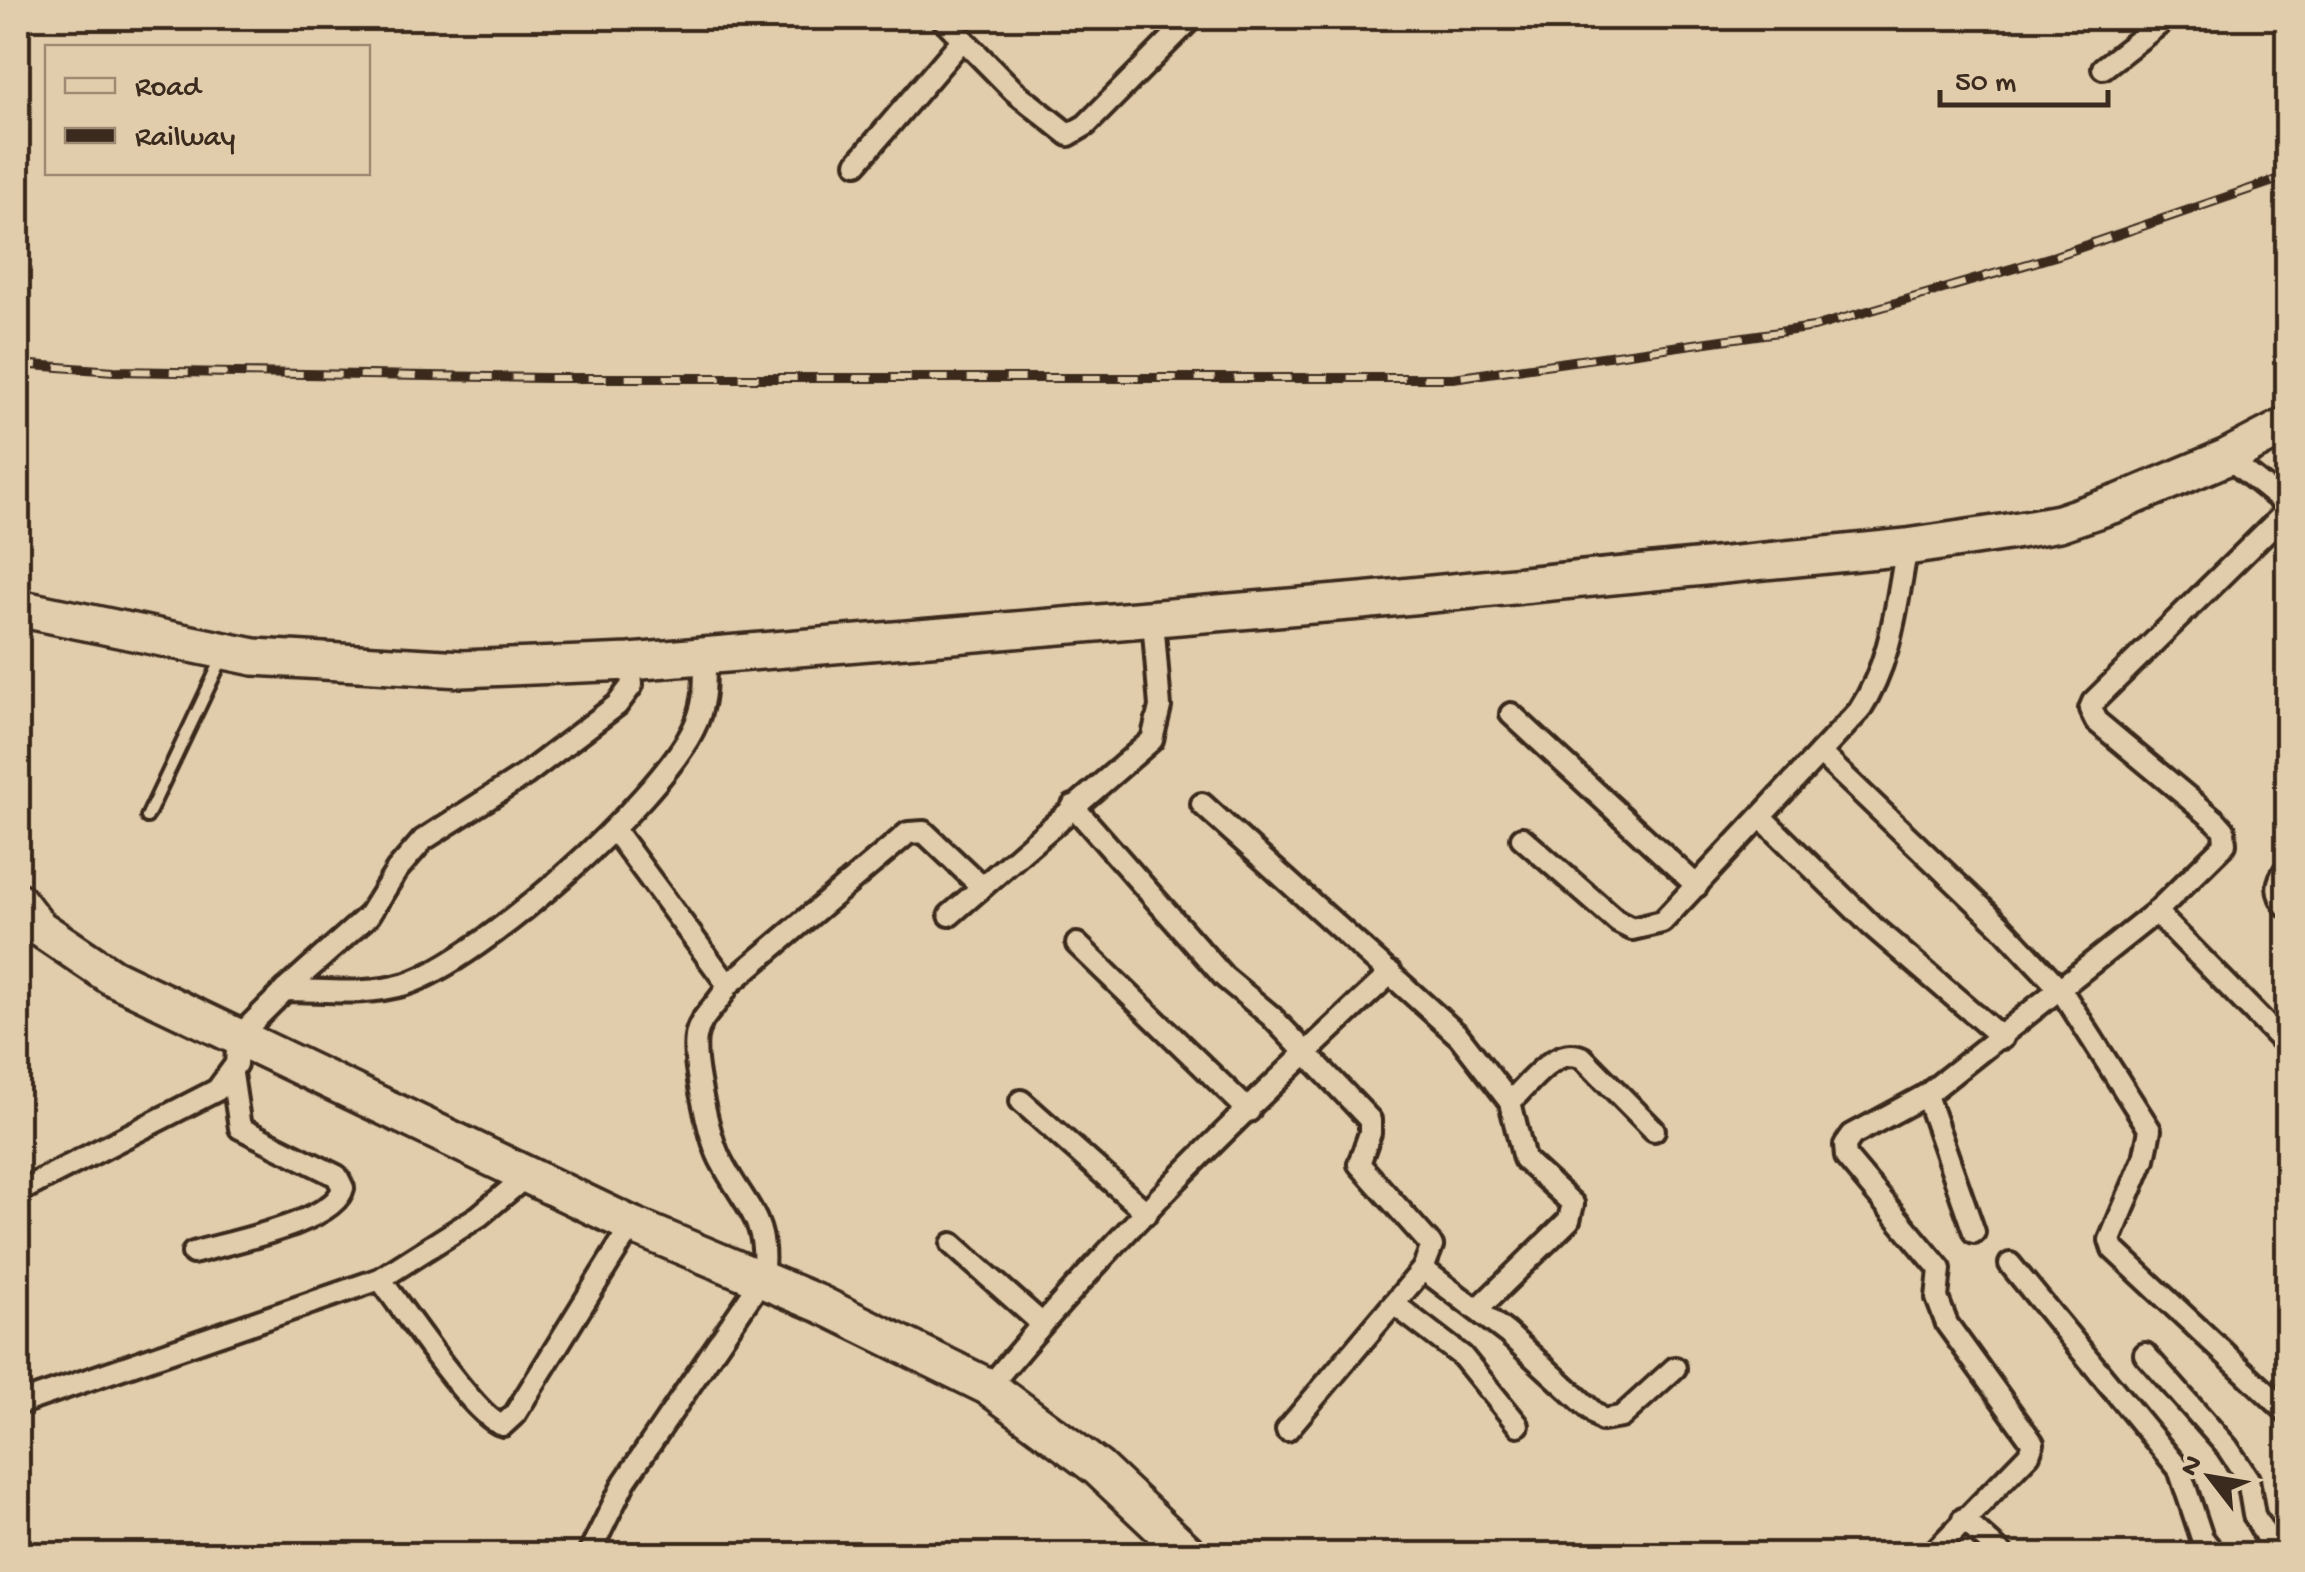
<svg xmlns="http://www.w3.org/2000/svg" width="2305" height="1572" font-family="'Gochi Hand',sans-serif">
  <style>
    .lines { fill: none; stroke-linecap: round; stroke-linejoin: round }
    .lane-casing { stroke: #3b2a1e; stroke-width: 18 }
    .street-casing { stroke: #3b2a1e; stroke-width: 28 }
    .highway-casing { stroke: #3b2a1e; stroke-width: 42 }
    .lane { stroke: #e1ccab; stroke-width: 10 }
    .street { stroke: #e1ccab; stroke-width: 20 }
    .highway { stroke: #e1ccab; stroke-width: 35 }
    .rail-casing { stroke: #3b2a1e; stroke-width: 10 }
    .rail { stroke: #e1ccab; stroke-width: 6; stroke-dasharray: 19; stroke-linecap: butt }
  </style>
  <rect width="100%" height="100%" fill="#e1ccab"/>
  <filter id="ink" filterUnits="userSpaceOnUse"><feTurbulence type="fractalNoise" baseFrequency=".01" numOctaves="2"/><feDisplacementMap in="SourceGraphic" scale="20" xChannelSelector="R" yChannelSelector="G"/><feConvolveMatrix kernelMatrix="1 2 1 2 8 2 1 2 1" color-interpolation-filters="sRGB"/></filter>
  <g filter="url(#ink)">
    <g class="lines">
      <g class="lane-casing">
        <polyline id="lane" points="147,817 222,659"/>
      </g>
      <g class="street-casing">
        <g id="street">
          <polyline points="942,18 1014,91 1069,135 1086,125 1192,18"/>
          <polyline points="2103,68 2167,18"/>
          <polyline points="857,163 963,39"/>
          <polyline points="2227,457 2288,506"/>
          <polyline points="1511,714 1697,886"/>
          <polyline points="1820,753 2001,926 2061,990 2150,1130 2144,1159 2110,1240 2113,1249 2288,1413"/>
          <polyline points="1202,804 1459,1036 1510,1102 1524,1159 1573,1204 1569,1220 1477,1310"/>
          <polyline points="1073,806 1224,977 1271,1016 1370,1120 1370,1133 1359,1164 1432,1246 1423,1269 1287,1430"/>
          <polyline points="1761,817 1872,926 2002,1038"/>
          <path d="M1522 838 1618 922 1632 929 1662 922 1859 711C1892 661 1896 605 1907 547"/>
          <path d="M2288 866C2276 882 2274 893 2288 908"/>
          <polyline points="2156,912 2288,1047"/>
          <polyline points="950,915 1152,740 1160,707 1153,619"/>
          <polyline points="1077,944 1249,1111"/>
          <polyline points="728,985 908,833 924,832 982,887"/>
          <polyline points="285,990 369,915 397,870 423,840 525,775 617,705 632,685 630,662"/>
          <polyline points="1926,1095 1852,1135 1845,1145 1846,1157 1940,1269 1937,1298 1947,1324 2033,1443 2029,1454 1932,1554"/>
          <polyline points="1021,1101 1147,1213"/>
          <path d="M1510 1102C1529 1084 1556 1044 1583 1058L1654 1130"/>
          <path d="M18 1192 217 1090 236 1064 238 1037 285 990C326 990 366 996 406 984 483 959 656 803 693 730 706 705 705 683 705 656"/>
          <polyline points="1974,1232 1926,1095 2156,912 2225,844 2224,830 2216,821 2096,721 2090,709 2093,702 2288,510"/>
          <polyline points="952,1244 1041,1323"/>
          <path d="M193 1253C225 1243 335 1223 343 1188L337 1176 240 1128 232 1074"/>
          <polyline points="2010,1264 2179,1469 2202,1538 2215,1554"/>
          <polyline points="1423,1269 1507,1333 1602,1420 1621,1417 1675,1368"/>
          <path d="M380 1279C401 1306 477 1421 503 1425L515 1414 632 1225"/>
          <polyline points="1394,1304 1462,1356 1518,1425"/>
          <polyline points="2145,1354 2227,1447 2248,1479 2254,1515 2276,1554"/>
          <path d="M989 1387C1111 1239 1251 1103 1391 973"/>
          <polyline points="18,1404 380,1279 479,1216 530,1173"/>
          <polyline points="1963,1519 2002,1554"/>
          <polyline points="18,1552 19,1554"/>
          <path d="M589 1554 625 1481 762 1279C770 1218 745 1208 720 1159 709 1137 692 1061 696 1037 699 1016 720 1004 728 985L614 830"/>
        </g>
      </g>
      <g class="highway-casing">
        <g id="highway">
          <polyline points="18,608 254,657 462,669 630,662 1361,601 1907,547 2008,532 2059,523 2118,503 2227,457 2288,425"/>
          <polyline points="18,901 38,927 112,977 632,1225 820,1304 989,1387 1098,1468 1189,1554"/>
        </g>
      </g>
      <use href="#lane" class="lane"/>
      <use href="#street" class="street"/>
      <use href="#highway" class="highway"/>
      <g class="rail-casing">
        <polyline id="rail" points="18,364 114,371 547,378 1453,378 1814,327 2055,256 2288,176"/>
      </g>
      <use href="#rail" class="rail"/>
    </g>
  </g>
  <rect width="2305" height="1572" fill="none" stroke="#e1ccab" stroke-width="60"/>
  <rect x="30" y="30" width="2245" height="1512" fill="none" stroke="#3b2a1e" stroke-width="4" filter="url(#ink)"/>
  <rect x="45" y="45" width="325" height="130" fill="#e1ccab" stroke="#9f8b73" stroke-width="2.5"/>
  <rect x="65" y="78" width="50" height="15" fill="#e1ccab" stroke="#9f8b73" stroke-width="2.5"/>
  <text x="135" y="95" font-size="30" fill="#3b2a1e">Road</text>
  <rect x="65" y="128" width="50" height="15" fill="#3b2a1e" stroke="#9f8b73" stroke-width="2.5"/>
  <text x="135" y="145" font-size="30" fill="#3b2a1e">Railway</text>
  <g transform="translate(2210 1477) rotate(301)" stroke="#e1ccab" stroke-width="8" paint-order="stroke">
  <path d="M0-8L18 38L0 25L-18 38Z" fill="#3b2a1e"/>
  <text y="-15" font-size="28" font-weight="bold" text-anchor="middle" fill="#3b2a1e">N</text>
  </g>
  <path d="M1940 90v15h168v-15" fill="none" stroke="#3b2a1e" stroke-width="5"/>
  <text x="1955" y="90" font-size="30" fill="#3b2a1e" stroke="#e1ccab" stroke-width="8" paint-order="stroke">50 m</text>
</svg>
